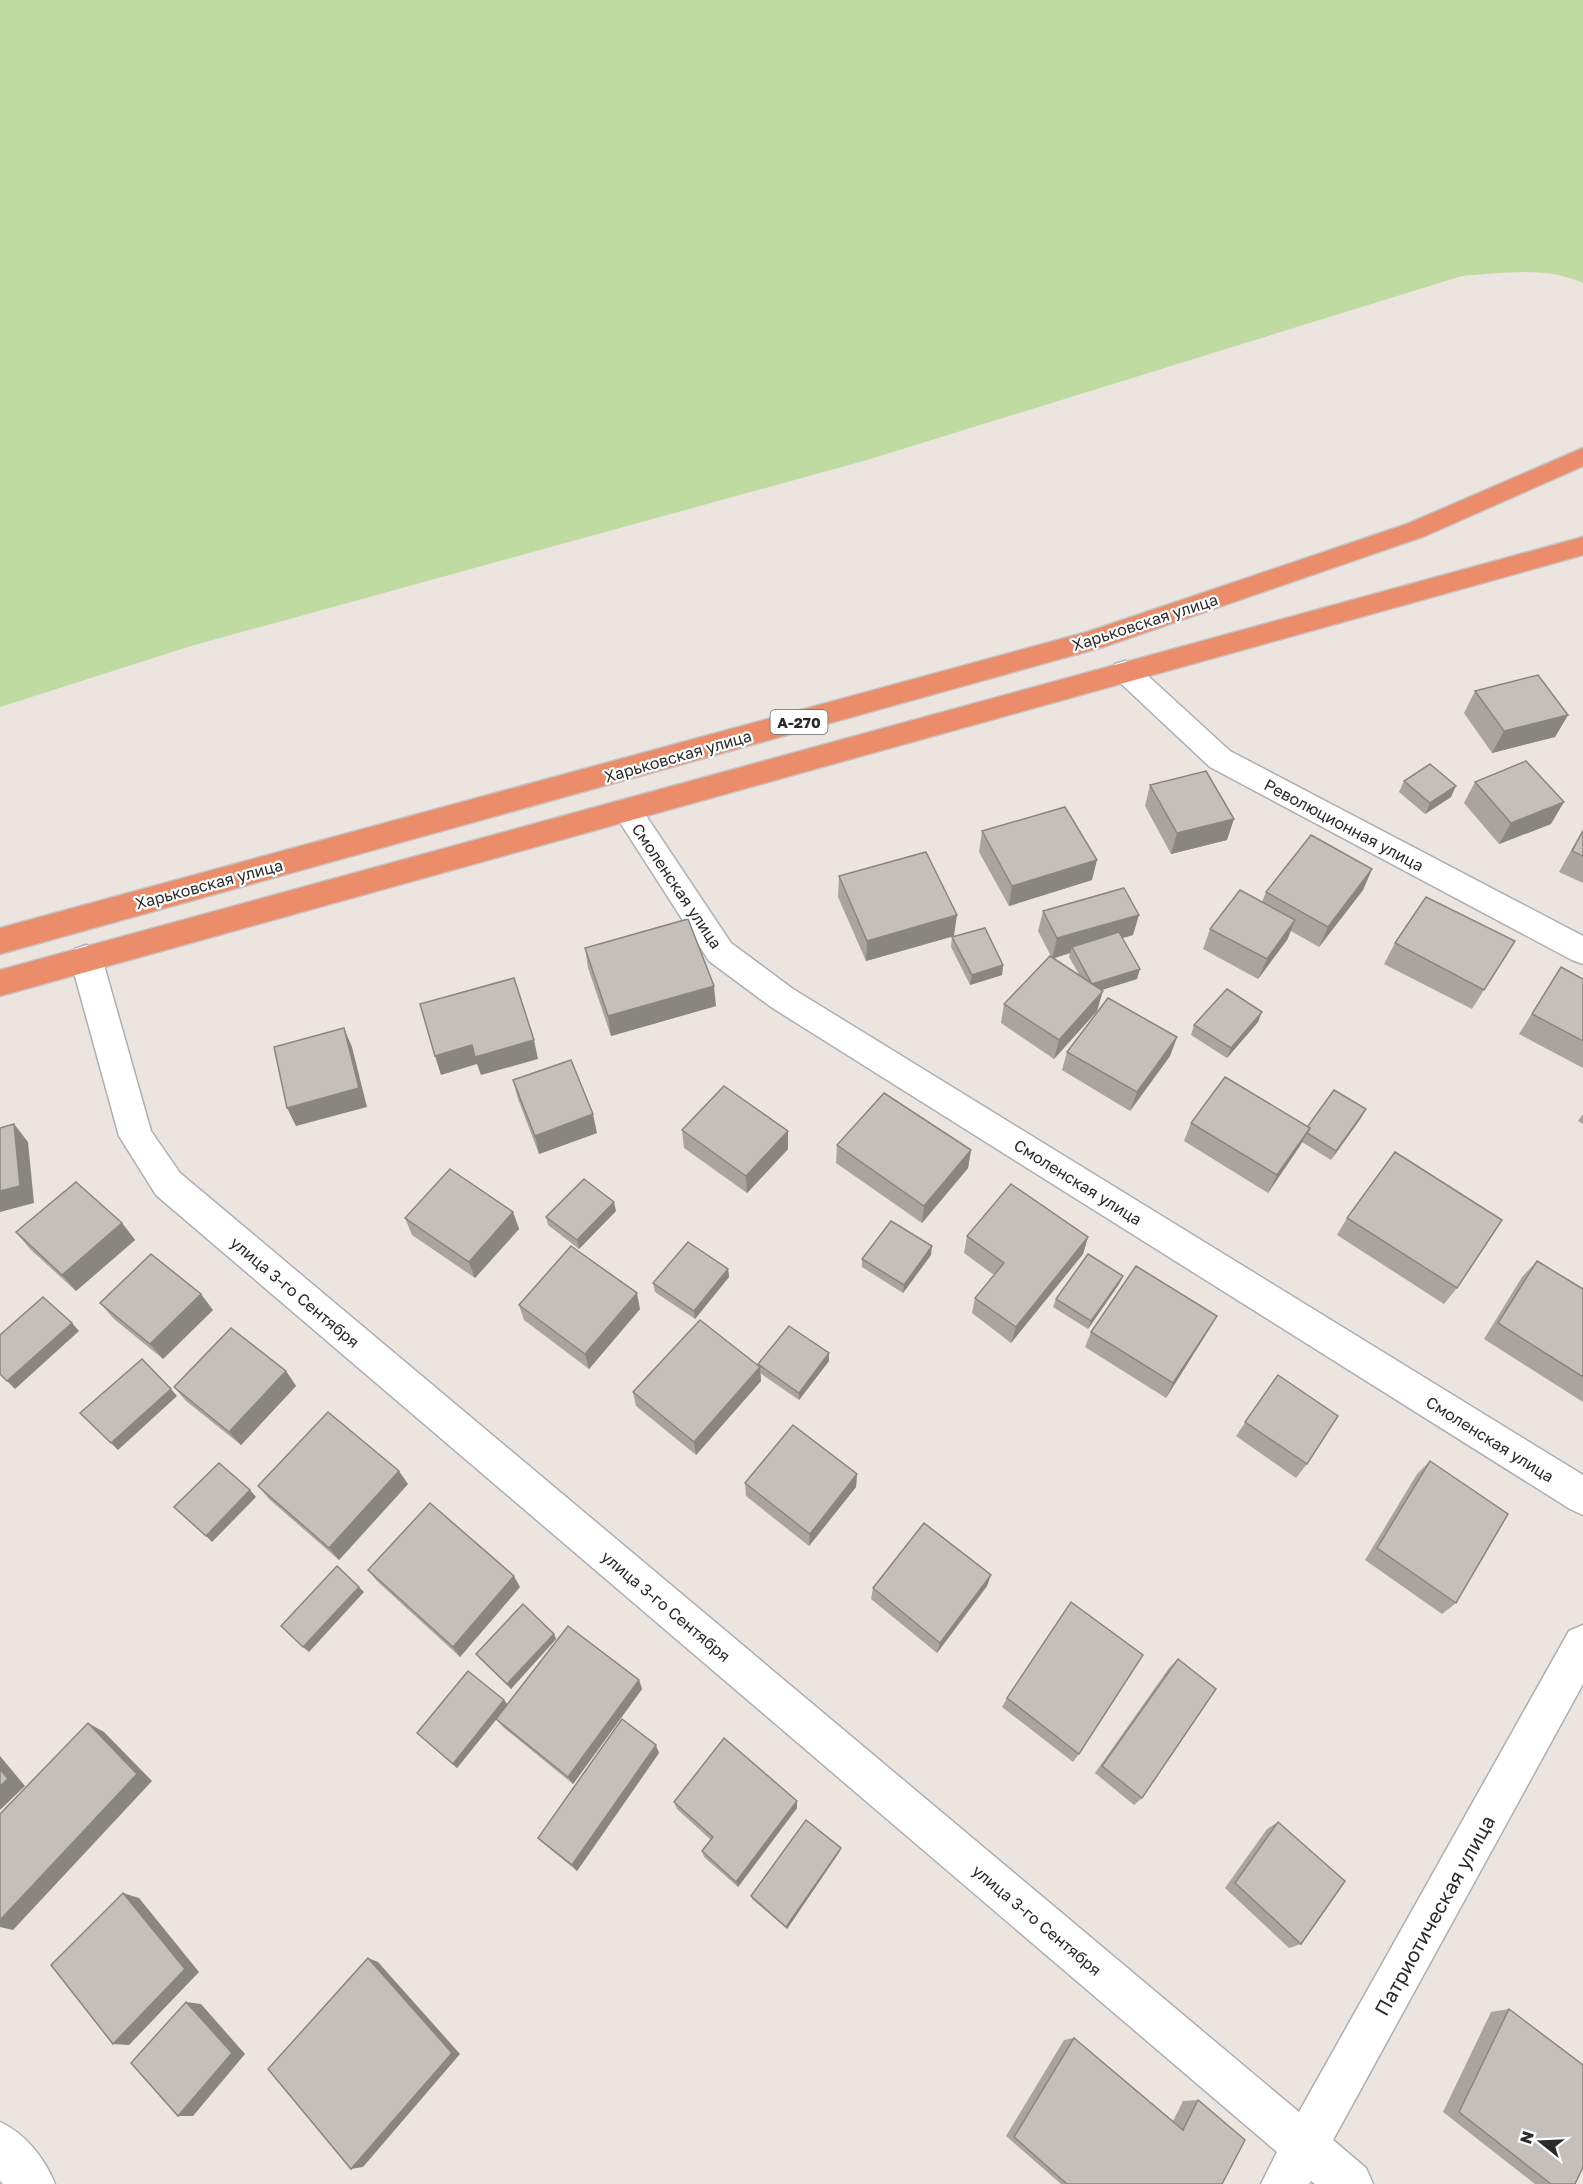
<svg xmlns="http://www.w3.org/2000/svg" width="1583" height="2184" font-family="'Golos Text',sans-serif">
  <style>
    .green { fill: #bfdba2 }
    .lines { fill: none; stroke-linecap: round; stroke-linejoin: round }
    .minor-casing { stroke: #abafb6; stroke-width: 3 }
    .highway-casing { stroke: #c4c4c4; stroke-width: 3 }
    .minor { fill: #fff; fill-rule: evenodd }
    .highway { fill: #eb8d6a; fill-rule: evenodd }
    .wall { fill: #a9a4a0; fill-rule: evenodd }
    .shaded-wall { fill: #898682 }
    .building { fill: #c4bfba; stroke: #898682; stroke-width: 1.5 }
    .labels { text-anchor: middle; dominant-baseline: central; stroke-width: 4.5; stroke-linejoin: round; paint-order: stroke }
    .shield { fill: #fff; stroke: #6b6b6b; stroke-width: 1.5 }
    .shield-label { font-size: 15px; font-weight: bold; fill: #2b2b2b }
    .street-label { font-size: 16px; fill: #2b2b2b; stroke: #fff }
    .near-street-label { font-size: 20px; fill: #2b2b2b; stroke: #fff }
  </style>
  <rect width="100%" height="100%" fill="#ebe4df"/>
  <path class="green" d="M0 0H1583V283C1545 266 1502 273 1462 276L867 460 191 646 0 707Z"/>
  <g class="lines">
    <g class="minor-casing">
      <g id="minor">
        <polygon points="1125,661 1135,664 1230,751 1583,936 1583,964 1572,960 1210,767 1115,678 1111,671 1115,664"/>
        <polygon points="627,799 637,802 731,943 793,989 1583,1475 1583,1515 1570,1509 771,1007 709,961 612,810 617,802"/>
        <polygon points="86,945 97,949 102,958 151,1131 180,1173 1299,2112 1569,1631 1583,1625 1583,1684 1333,2140 1366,2168 1373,2184 1315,2184 1311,2181 1309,2184 1261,2184 1277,2152 156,1195 119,1136 70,958 75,949"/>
        <path d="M0 2122C25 2133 45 2159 55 2184H3L0 2181Z"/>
      </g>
    </g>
    <g class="highway-casing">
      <g id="highway">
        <polygon points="1583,448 1583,466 1425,536 1103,647 0,954 0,928 1087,632 1407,524"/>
        <polygon points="1583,537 1583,555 0,996 0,970"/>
      </g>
    </g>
    <use href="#minor" class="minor"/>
    <use href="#highway" class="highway"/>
  </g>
  <g class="wall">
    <polygon points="1475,691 1568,715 1555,737 1492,753 1464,713"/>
    <polygon points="1404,781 1451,797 1425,814 1399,792"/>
    <polygon points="1475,782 1551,824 1499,844 1464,803"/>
    <polygon points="1150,785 1227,840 1171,854 1145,806"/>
    <polygon points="1583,829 1583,883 1559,872"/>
    <polygon points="982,831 1092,880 1009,906 979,852"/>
    <polygon points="1372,869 1363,890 1319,947 1291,931 1287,940 1258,979 1203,949 1210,929 1262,902 1266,892"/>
    <polygon points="839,876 954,936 866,961 838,897"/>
    <path d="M1043 911 1133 935 1122 938 1137 979 1101 990 1097 1011 1054 1059 1001 1023 1004 1004 1052 958 1038 931ZM1070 953 1069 957 1080 976 1053 958Z"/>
    <polygon points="952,937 1003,965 1002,975 970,985 951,947"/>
    <polygon points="1515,941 1472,1009 1384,964 1395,943"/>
    <polygon points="585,948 716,1006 611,1036 588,968"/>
    <polygon points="1561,967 1583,979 1583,1068 1519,1034"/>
    <polygon points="1258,1022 1227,1058 1191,1035 1194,1025"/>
    <polygon points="1177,1037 1170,1056 1130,1111 1062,1070 1067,1052"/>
    <polygon points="513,1080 597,1133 539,1154 518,1099"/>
    <polygon points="1583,1114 1583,1124 1578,1121"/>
    <polygon points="1361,1118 1331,1160 1302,1142 1268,1193 1184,1141 1191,1123 1308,1126"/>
    <polygon points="682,1130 788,1131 788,1149 747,1193 684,1148"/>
    <polygon points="837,1145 971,1150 968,1168 922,1223 836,1163"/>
    <polygon points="616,1211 579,1249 548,1225 546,1217"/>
    <polygon points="513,1212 519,1229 475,1278 412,1235 405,1218"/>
    <polygon points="1347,1218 1457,1288 1444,1304 1337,1235"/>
    <polygon points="122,1223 135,1240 76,1291 30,1249 16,1232"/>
    <polygon points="967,1236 1088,1237 1083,1254 1011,1343 972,1313 975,1298 994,1275 964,1253"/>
    <polygon points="931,1255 903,1293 862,1267 862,1259"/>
    <polygon points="1537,1261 1583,1289 1583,1402 1484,1339 1522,1277"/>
    <polygon points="728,1269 729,1277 695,1319 655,1292 653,1283"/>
    <polygon points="1123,1276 1119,1284 1088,1329 1053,1307 1056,1299"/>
    <polygon points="100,1303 213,1310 163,1359 114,1319"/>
    <polygon points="519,1305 640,1309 589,1369 524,1320"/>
    <polygon points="1217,1316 1208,1331 1166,1398 1085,1347 1091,1332"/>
    <polygon points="829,1361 799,1400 760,1373 761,1381 696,1455 636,1406 633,1392 758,1365 758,1364"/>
    <polygon points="286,1371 296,1386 241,1445 186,1401 174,1387"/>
    <polygon points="1278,1375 1307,1464 1296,1478 1236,1436"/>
    <polygon points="1430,1461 1456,1603 1442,1614 1365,1560 1417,1474"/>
    <polygon points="857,1474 856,1487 809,1546 746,1496 745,1483"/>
    <polygon points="408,1484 339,1560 269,1499 258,1486"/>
    <polygon points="368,1570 520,1587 460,1657 377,1581"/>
    <polygon points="987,1586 937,1653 871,1599 873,1588"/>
    <polygon points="554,1634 556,1639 511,1689 480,1659 476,1654"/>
    <polygon points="1178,1659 1142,1798 1134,1805 1095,1773 1169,1668"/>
    <polygon points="639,1680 642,1689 573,1784 503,1727 496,1719 457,1768 417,1733 507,1705"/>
    <polygon points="1007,1698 1079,1754 1073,1762 1002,1707"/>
    <polygon points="659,1753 577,1871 544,1844 538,1838"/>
    <polygon points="674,1802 797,1808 738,1887 704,1857 702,1851 711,1840 677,1809"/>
    <polygon points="1278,1822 1301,1944 1289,1948 1225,1888 1267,1829"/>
    <polygon points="840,1851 787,1929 752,1899 751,1896"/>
    <polygon points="1509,2009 1575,2184 1535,2184 1443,2112 1491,2012"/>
    <polygon points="1074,2038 1173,2121 1183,2101 1198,2100 1222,2184 1061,2184 1006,2136 1064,2040"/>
  </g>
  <g class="shaded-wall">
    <polygon points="1568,715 1555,737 1492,753 1504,731"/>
    <polygon points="1456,786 1451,797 1425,814 1430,803"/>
    <polygon points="1564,802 1551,824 1499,844 1511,823"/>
    <polygon points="1234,819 1227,840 1171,854 1177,833"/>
    <polygon points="1097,860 1092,880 1009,906 1012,886"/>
    <polygon points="1372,869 1363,890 1319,947 1328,927"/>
    <polygon points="957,915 954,936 866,961 867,941"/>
    <polygon points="1139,915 1133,935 1075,952 1072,947 1070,953 1052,959 1057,938"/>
    <polygon points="1295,920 1287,940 1258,979 1267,959"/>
    <polygon points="1003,965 1002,975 970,985 972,975"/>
    <polygon points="1140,969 1137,979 1089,994 1092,984"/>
    <polygon points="714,986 716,1006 611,1036 608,1016"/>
    <polygon points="1103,991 1097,1011 1054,1059 1059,1040"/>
    <polygon points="1262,1012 1258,1022 1227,1058 1231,1048"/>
    <polygon points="344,1028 352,1047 367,1107 296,1126 287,1108"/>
    <polygon points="1177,1037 1170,1056 1130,1111 1137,1092"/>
    <polygon points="534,1040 538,1059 481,1075 477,1064 441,1075 435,1056 472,1045"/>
    <polygon points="1366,1109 1361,1118 1331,1160 1336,1151"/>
    <polygon points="593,1114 597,1133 539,1154 535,1136"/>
    <polygon points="14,1124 28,1142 34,1203 0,1212 0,1191"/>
    <polygon points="1310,1128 1300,1146 1268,1193 1277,1175"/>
    <polygon points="788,1131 788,1149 747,1193 746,1176"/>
    <polygon points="971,1150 968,1168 922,1223 924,1206"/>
    <polygon points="614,1202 616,1211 579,1249 577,1240"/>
    <polygon points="513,1212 519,1229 475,1278 469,1262"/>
    <polygon points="122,1223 135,1240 76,1291 62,1275"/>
    <polygon points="1088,1237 1083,1254 1011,1343 1016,1327"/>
    <polygon points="932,1246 931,1255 903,1293 904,1285"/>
    <polygon points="728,1269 729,1277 695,1319 694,1311"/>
    <polygon points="1123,1276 1119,1284 1088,1329 1091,1321"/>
    <polygon points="637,1293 640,1309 589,1369 585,1354"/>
    <polygon points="201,1294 213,1310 163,1359 150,1344"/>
    <polygon points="1217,1316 1208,1331 1166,1398 1173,1383"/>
    <polygon points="72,1323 79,1331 15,1389 7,1381"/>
    <polygon points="829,1353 829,1361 799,1400 799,1393"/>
    <polygon points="760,1367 761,1381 696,1455 694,1442"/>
    <polygon points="286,1371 296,1386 241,1445 229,1432"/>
    <polygon points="171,1389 177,1396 118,1450 111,1443"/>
    <polygon points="399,1471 408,1484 339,1560 329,1548"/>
    <polygon points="857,1474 856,1487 809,1546 810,1534"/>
    <polygon points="250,1490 256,1497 212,1542 206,1536"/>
    <polygon points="991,1575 987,1586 937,1653 940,1643"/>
    <polygon points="514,1576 520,1587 460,1657 453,1647"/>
    <polygon points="359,1587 364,1592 309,1652 303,1647"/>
    <polygon points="554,1634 556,1639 511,1689 507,1684"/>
    <polygon points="639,1680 642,1689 573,1784 568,1777"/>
    <polygon points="504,1700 508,1705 457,1768 453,1764"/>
    <polygon points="88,1723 104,1732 152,1781 13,1930 0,1927 0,1920"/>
    <polygon points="656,1745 659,1753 577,1871 572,1865"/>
    <polygon points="0,1756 25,1786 0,1810"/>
    <polygon points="797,1801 797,1808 738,1887 736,1882"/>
    <polygon points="841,1848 840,1851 787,1929 786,1927"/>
    <polygon points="123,1893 139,1898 199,1972 129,2045 113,2044"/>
    <polygon points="368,1958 378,1962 460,2054 363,2167 351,2169"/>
    <polygon points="186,2002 201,2004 245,2054 193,2116 178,2116"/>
  </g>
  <g class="building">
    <polygon points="1538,675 1568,715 1504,731 1475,691"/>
    <polygon points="1526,761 1564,802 1511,823 1475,782"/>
    <polygon points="1430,764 1456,786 1430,803 1404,781"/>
    <polygon points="1206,771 1234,819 1177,833 1150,785"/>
    <polygon points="1065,807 1097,860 1012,886 982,831"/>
    <polygon points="1583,831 1583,856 1572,851"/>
    <polygon points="1311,835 1372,869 1328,927 1266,892"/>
    <polygon points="926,852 957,915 867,941 839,876"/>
    <polygon points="1124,888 1139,915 1057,938 1043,911"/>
    <polygon points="1240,890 1295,920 1267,959 1210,929"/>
    <polygon points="1426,897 1515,941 1484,990 1395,943"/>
    <polygon points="688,919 714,986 608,1016 585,948"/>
    <polygon points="985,928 1003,965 972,975 952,937"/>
    <polygon points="1119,932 1140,969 1092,984 1072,947"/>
    <polygon points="1050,956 1103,991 1059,1040 1004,1004"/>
    <polygon points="1561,967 1583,979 1583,1041 1532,1014"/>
    <polygon points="514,978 534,1040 475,1057 472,1045 435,1056 420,1004"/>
    <polygon points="1227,989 1262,1012 1231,1048 1194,1025"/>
    <polygon points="1108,998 1177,1037 1137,1092 1067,1052"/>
    <polygon points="344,1028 359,1088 287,1108 274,1047"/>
    <polygon points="571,1060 593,1114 535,1136 513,1080"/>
    <polygon points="1225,1077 1310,1128 1277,1175 1191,1123"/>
    <polygon points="724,1086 788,1131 746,1176 682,1130"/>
    <polygon points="1334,1090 1366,1109 1336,1151 1307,1133 1310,1128 1308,1126"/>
    <polygon points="884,1093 971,1150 924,1206 837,1145"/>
    <polygon points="14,1124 20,1186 0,1191 0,1128"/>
    <polygon points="1395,1152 1502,1220 1457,1288 1347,1218"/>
    <polygon points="450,1169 513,1212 469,1262 405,1218"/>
    <polygon points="584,1179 614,1202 577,1240 546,1217"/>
    <polygon points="76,1182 122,1223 62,1275 16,1232"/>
    <polygon points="1011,1184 1088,1237 1016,1327 975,1298 1004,1263 967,1236"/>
    <polygon points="891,1221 932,1246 904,1285 862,1259"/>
    <polygon points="688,1242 728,1269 694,1311 653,1283"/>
    <polygon points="571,1246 637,1293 585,1354 519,1305"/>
    <polygon points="151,1254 201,1294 150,1344 100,1303"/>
    <polygon points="1088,1254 1123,1276 1091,1321 1056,1299"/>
    <polygon points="1537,1261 1583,1289 1583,1377 1498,1323"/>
    <polygon points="1136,1266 1217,1316 1173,1383 1091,1332"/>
    <polygon points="43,1297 72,1323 7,1381 0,1374 0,1335"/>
    <polygon points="700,1320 760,1367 694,1442 633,1392"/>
    <polygon points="789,1326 829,1353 799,1393 758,1364"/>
    <polygon points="231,1328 286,1371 229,1432 174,1387"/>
    <polygon points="142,1359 171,1389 111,1443 80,1413"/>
    <polygon points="1278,1375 1338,1416 1307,1464 1245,1422"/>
    <polygon points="328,1412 399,1471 329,1548 258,1486"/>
    <polygon points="793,1425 857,1474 810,1534 745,1483"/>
    <polygon points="1430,1461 1508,1514 1456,1603 1377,1548"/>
    <polygon points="219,1463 250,1490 206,1536 174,1507"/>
    <polygon points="430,1503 514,1576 453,1647 368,1570"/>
    <polygon points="924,1523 991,1575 940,1643 873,1588"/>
    <polygon points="337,1566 359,1587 303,1647 281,1626"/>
    <polygon points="1071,1602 1143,1655 1079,1754 1007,1698"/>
    <polygon points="523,1604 554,1634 507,1684 476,1654"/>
    <polygon points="568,1626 639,1680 568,1777 496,1719"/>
    <polygon points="1178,1659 1216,1689 1142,1798 1102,1766"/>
    <polygon points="468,1671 504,1700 453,1764 417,1733"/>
    <polygon points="622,1719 656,1745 572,1865 538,1838"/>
    <polygon points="88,1723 137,1774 0,1920 0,1814"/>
    <polygon points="724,1738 797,1801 736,1882 702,1851 713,1837 674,1802"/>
    <polygon points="0,1769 8,1779 0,1786"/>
    <polygon points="806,1820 841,1848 786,1927 751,1896"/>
    <polygon points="1278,1822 1345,1881 1301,1944 1235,1883"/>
    <polygon points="123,1893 185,1969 113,2044 51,1965"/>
    <polygon points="368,1958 452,2053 351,2169 268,2069"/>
    <polygon points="186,2002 232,2053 178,2116 131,2063"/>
    <polygon points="1509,2009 1583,2065 1583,2167 1575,2184 1551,2184 1459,2112"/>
    <polygon points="1074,2038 1183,2130 1198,2100 1245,2140 1222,2184 1067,2184 1014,2137"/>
  </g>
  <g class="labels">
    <rect class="shield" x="770.5" y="710" width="57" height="24" rx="4.5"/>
    <g class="shield-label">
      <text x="799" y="722">А-270</text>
    </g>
    <g class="street-label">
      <text transform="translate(1145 622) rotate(-18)">Харьковская улица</text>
      <text transform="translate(678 756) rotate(-16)">Харьковская улица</text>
      <text transform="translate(1344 825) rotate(28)">Революционная улица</text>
      <text transform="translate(209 884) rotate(-15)">Харьковская улица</text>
      <text transform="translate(677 886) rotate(56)">Смоленская улица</text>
      <text transform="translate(1078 1182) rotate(32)">Смоленская улица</text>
      <text transform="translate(295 1292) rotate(40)">улица 3-го Сентября</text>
      <text transform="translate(1490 1439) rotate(32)">Смоленская улица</text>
      <text transform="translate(666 1606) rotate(40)">улица 3-го Сентября</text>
      <text transform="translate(1037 1920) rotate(40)">улица 3-го Сентября</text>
    </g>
    <g class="near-street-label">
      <text transform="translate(1434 1915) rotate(-61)">Патриотическая улица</text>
    </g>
  </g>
  <g transform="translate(1541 2142) rotate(288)" stroke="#ffffff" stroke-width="4.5" paint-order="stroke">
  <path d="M0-4.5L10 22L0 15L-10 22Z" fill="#2b2b2b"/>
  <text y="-9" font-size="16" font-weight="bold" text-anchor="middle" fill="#2b2b2b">N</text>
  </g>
</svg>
